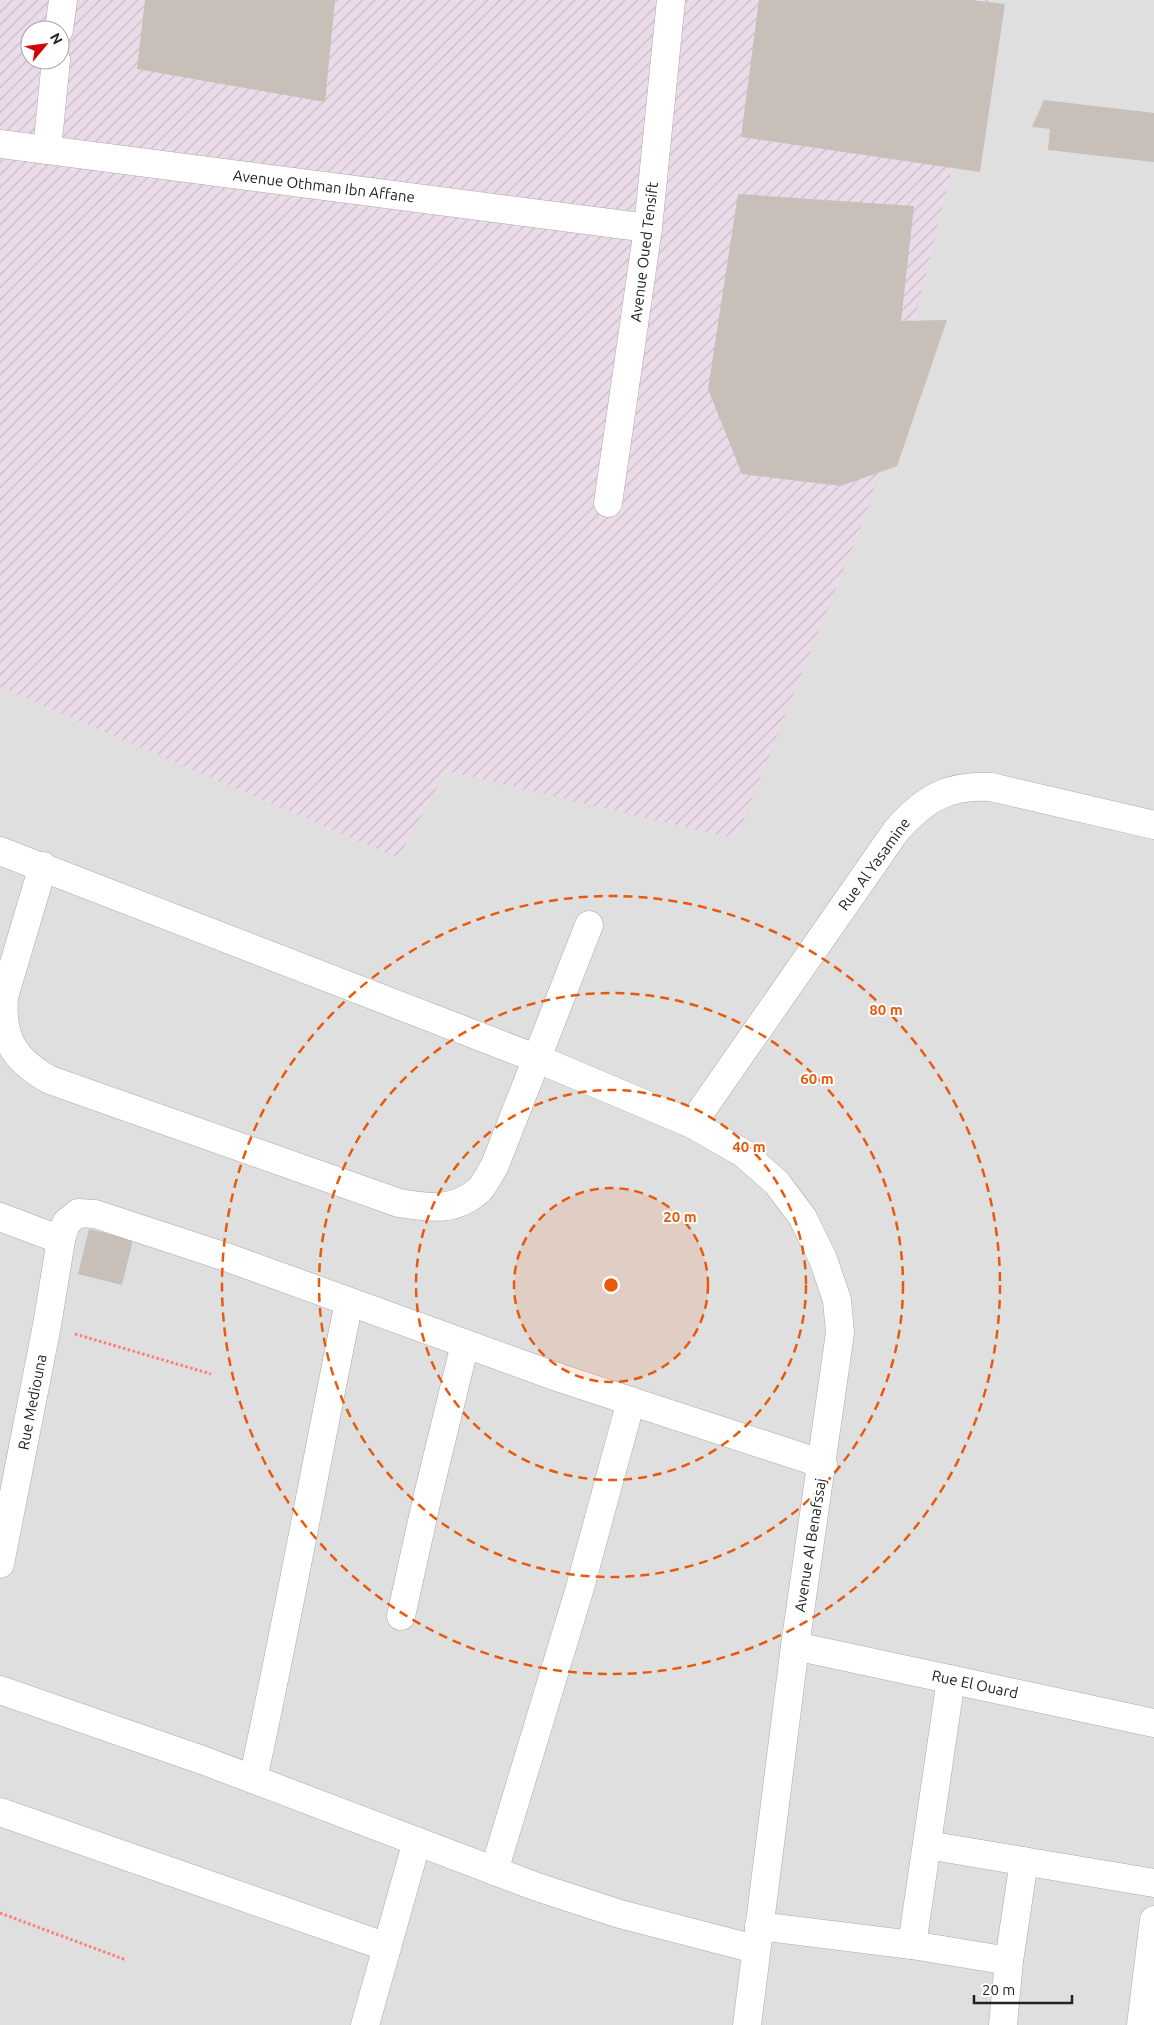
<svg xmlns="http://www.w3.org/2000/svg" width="1154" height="2025" font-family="Ubuntu,sans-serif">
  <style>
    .residential { fill: #e0dfdf; fill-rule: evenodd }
    .industrial { fill: url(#industrial-furrows); fill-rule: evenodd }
    .building { fill: #c7bfb8 }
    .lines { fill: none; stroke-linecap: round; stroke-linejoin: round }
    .minor-casing { stroke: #a9a9a9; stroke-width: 29 }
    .path { stroke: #fa8072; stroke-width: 3; stroke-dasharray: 2.5 2.5; stroke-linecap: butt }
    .minor { stroke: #fff; stroke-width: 28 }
    .ring { fill: none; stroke: #e8590c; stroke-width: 2.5; stroke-dasharray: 9 6 }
    .labels { text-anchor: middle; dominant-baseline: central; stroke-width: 4; stroke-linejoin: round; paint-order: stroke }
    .street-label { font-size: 15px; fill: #222; stroke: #fff }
    .centre { fill: #e8590c; stroke: #fff; stroke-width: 2.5 }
    .ring-label { font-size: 15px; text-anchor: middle; font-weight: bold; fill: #e8590c; stroke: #fff; stroke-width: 4; stroke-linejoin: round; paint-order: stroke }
  </style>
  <defs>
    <pattern id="industrial-furrows" width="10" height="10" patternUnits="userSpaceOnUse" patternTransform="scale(1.25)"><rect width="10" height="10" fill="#ebdbe8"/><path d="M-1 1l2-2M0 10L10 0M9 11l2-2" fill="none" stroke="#c9bcc7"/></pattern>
  </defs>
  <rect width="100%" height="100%" fill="#f2efe9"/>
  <path class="residential" d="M0 0H1154V2025H0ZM30 30H60V60H30Z"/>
  <path class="industrial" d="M0 0H993L870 503 736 839 446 771 398 858 0 687ZM30 30H60V60H30Z"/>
  <g class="building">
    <polygon points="145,0 335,0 325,102 137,69"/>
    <polygon points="759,0 971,0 1005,4 980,172 741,137"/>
    <polygon points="1044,100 1154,113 1154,162 1048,150 1050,129 1032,127"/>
    <polygon points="738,194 914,206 901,321 947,320 897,466 841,486 742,474 708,389"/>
    <polygon points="89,1229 133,1240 122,1285 78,1274"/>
  </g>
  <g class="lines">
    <g class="minor-casing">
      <g id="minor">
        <polyline points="59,30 63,0"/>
        <polyline points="0,144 648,228"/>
        <polyline points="47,150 56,60"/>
        <polyline points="608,503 648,228 671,0"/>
        <polyline points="0,851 538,1059 692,1124 743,1153 777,1183 803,1218 823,1259 837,1300 840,1333 795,1646 747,2025"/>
        <path d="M43 866 4 997C1 1039 14 1060 50 1080L399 1203C429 1208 457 1212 480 1189 486 1182 490 1173 495 1165L589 925"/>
        <path d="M692 1124 896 831C924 799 948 784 991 787L1154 825"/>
        <polyline points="0,1217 61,1240"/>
        <polyline points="0,1564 47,1325 61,1240 66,1223 78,1213 95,1214 229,1258 560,1378 823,1464"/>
        <polyline points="401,1616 427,1499 465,1344"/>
        <polyline points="795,1646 1154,1723"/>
        <polyline points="0,1690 205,1761 537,1887 620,1914 755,1949"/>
        <path d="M253 1779C288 1620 316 1461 349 1302"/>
        <polyline points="0,1812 387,1947"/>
        <polyline points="927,1845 1154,1883"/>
        <polyline points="494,1871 579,1591 631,1401"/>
        <polyline points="759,1926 912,1945 1009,1961"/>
        <polyline points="912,1945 951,1679"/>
        <polyline points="365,2025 417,1841"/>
        <polyline points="1003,2025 1009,1961 1024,1861"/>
        <polyline points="1141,2025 1154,1920"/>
      </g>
    </g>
    <g class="path">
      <polyline points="75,1334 211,1374"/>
      <polyline points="0,1913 126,1960"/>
    </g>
    <use href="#minor" class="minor"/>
  </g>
  <circle cx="611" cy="1285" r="97" fill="#e8590c" fill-opacity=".12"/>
  <g class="ring">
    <circle cx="611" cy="1285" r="97"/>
    <circle cx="611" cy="1285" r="195"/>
    <circle cx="611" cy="1285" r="292"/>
    <circle cx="611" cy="1285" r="389"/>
  </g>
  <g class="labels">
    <g class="street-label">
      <text transform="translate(324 186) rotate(7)">Avenue Othman Ibn Affane</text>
      <text transform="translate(644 252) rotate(-83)">Avenue Oued Tensift</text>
      <text transform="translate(874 864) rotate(-54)">Rue Al Yasamine</text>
      <text transform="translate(32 1402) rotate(-79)">Rue Mediouna</text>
      <text transform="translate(810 1545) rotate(-81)">Avenue Al Benafssaj</text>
      <text transform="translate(975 1684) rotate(12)">Rue El Ouard</text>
    </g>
  </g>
  <circle cx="611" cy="1285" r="8" class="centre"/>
  <g class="ring-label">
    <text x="886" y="1015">80 m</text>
    <text x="817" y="1084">60 m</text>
    <text x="749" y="1152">40 m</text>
    <text x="680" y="1222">20 m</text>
  </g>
  <g transform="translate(45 45) rotate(61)"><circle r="24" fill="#ffffff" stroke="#a7a7a7"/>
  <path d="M0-4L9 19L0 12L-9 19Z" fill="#d40000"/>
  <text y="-8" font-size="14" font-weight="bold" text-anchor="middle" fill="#222222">N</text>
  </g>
  <path d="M974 1995v8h98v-8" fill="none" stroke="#222222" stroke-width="2.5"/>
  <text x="982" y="1995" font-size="15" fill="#222222" stroke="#ffffff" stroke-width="4" paint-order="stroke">20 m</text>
</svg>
